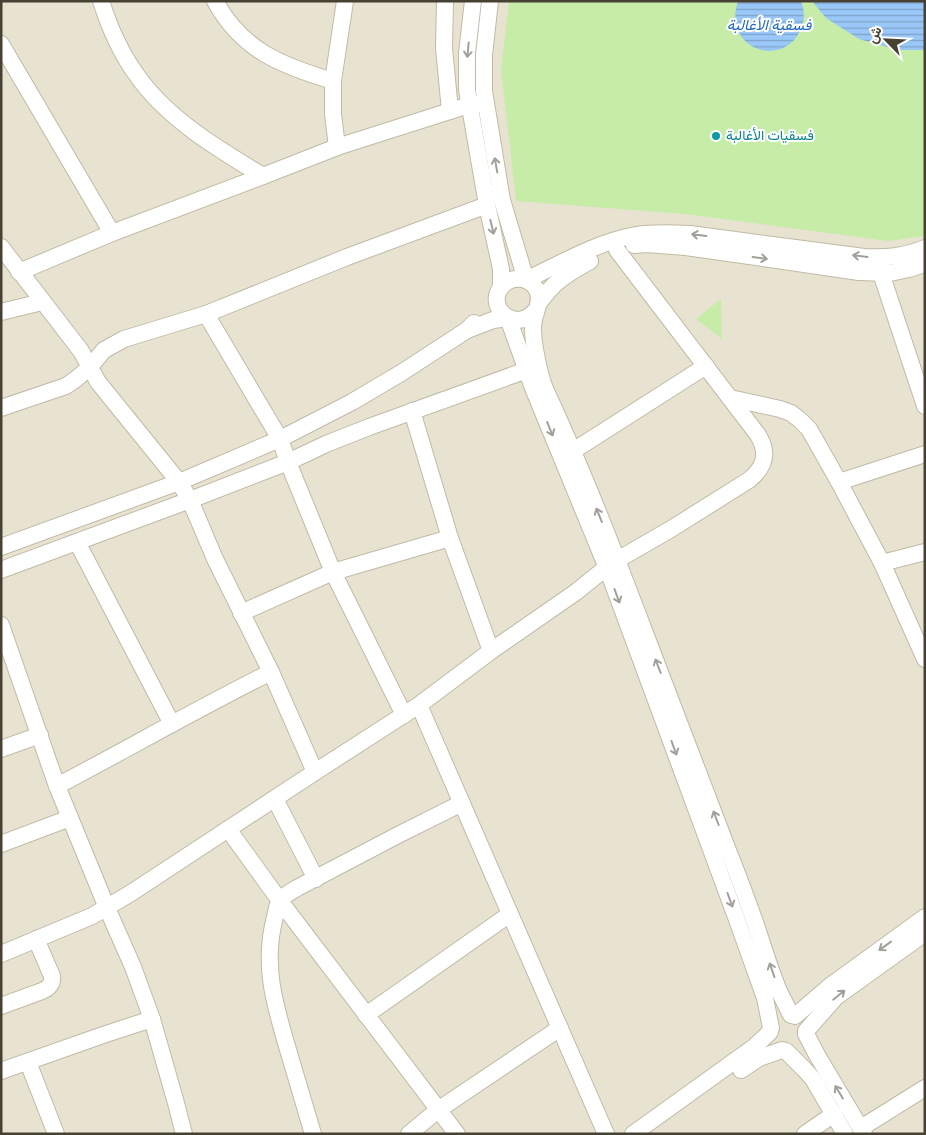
<svg xmlns="http://www.w3.org/2000/svg" width="926" height="1135" font-family="Overpass,Vazirmatn,sans-serif">
  <style>
    .residential { fill: #e8e3d1 }
    .green { fill: #c6eca8 }
    .water { fill: url(#water-rules) }
    .lines { fill: none; stroke-linecap: round; stroke-linejoin: round }
    .minor-casing { stroke: #c0baa5; stroke-width: 18 }
    .minor { stroke: #fff; stroke-width: 16 }
    .oneway { stroke: #a2a099 }
    .culture-dot { fill: #0f9aa8; stroke: #fff; stroke-width: 2 }
    .labels { text-anchor: middle; dominant-baseline: central; stroke-width: 4; stroke-linejoin: round; paint-order: stroke }
    .culture-label { font-size: 14px; fill: #0d838f; stroke: #fff; text-anchor: start }
    .water-label { font-size: 15px; font-style: italic; fill: #226bbc; stroke: #fff }
  </style>
  <defs>
    <pattern id="water-rules" width="6" height="5" patternUnits="userSpaceOnUse" patternTransform="scale(1.25)"><rect width="6" height="5" fill="#99c7f7"/><path d="M0 2.5h6" fill="none" stroke="#7fa3c9"/></pattern>
  </defs>
  <rect width="100%" height="100%" fill="#f4f0e4"/>
  <rect class="residential" x="1" y="1" width="924" height="1133"/>
  <g class="green">
    <polygon points="509,1 925,1 925,236 888,241 685,214 516,201 501,70"/>
    <polygon points="721,299 722,339 696,319"/>
  </g>
  <g class="water">
    <path d="M738 1H801C805 11 805 21 800 31 782 69 722 49 738 1Z"/>
    <polygon points="812,1 925,1 925,50 898,50 859,39 826,18"/>
  </g>
  <g class="lines">
    <g class="minor-casing">
      <g id="minor">
        <path d="M101 1C109 26 120 52 136 74 166 118 218 149 263 176"/>
        <path d="M215 1C242 51 283 66 333 81"/>
        <polyline points="445,1 444,48 450,111"/>
        <polyline points="473,1 467,53 467,90 487,205 501,269 501,287"/>
        <path d="M490 1 484 55V91L502 200 526 280C562 263 597 242 636 235 654 232 672 233 690 234L864 257C887 258 903 257 925 248"/>
        <polyline points="1,44 112,233"/>
        <polyline points="337,147 333,114 333,81 345,1"/>
        <polyline points="634,245 646,244 686,247 859,272 890,273 909,269 925,264"/>
        <polyline points="1,247 81,351 98,382 179,482 190,500 215,559 271,672 315,772"/>
        <polyline points="881,263 881,273 925,406"/>
        <polyline points="19,272 112,233 263,176 337,147 469,105 486,103"/>
        <path d="M539 303C554 281 567 274 590 261"/>
        <path d="M536 310C515 336 483 305 503 285 513 275 530 277 537 290 543 303 532 316 533 329 533 343 539 373 544 386 549 398 555 410 560 422 591 491 618 562 645 633 673 706 701 780 729 853 737 872 744 892 751 911 761 938 768 965 779 991 783 999 787 1007 791 1015"/>
        <polyline points="1,312 42,302"/>
        <polyline points="206,314 280,439 288,462 333,572 404,715"/>
        <polyline points="467,330 493,320 508,318 533,388 607,568 736,917 765,998 771,1028"/>
        <polyline points="730,398 780,409 791,413 800,420 809,429 839,482 882,563 925,659"/>
        <polyline points="1,408 66,386 76,379 89,368 104,350 124,339 206,314 347,257 487,205"/>
        <polyline points="412,411 450,538 491,651"/>
        <polyline points="573,451 706,366"/>
        <polyline points="839,482 925,454"/>
        <polyline points="77,542 172,724"/>
        <polyline points="1,547 179,482 280,439 352,402 401,373 467,330 474,323"/>
        <polyline points="882,563 925,552"/>
        <polyline points="1,570 190,500 288,462 326,444 369,427 527,370"/>
        <polyline points="241,613 333,572 450,538"/>
        <polyline points="1,625 57,786 107,908 133,967 152,1019 176,1103 184,1134"/>
        <polyline points="419,705 606,1134"/>
        <polyline points="1,749 40,735"/>
        <path d="M57 786C129 748 199 708 271 672"/>
        <polyline points="275,799 316,879"/>
        <polyline points="228,829 280,901 457,1134"/>
        <polyline points="1,844 70,818"/>
        <path d="M1 954 92 916 131 893 315 772 419 705 491 651 576 592 612 563 671 529 749 480C765 467 769 453 758 435L617 250"/>
        <path d="M1 1006 42 991C49 988 53 984 52 976L36 939"/>
        <polyline points="366,1015 510,914"/>
        <polyline points="795,1016 830,986 925,917"/>
        <polyline points="806,1031 836,997 925,933"/>
        <polyline points="806,1034 817,1055 864,1134"/>
        <polyline points="786,1051 805,1070 813,1079 845,1134"/>
        <polyline points="28,1062 56,1134"/>
        <polyline points="741,1070 759,1058 782,1050"/>
        <polyline points="1,1071 103,1035 152,1019"/>
        <polyline points="861,1128 925,1088"/>
        <path d="M313 1134C305 1107 297 1080 289 1053 275 1006 262 965 275 917 276 912 277 906 279 902 282 896 291 892 297 888L398 835 462 803"/>
        <polyline points="409,1134 438,1110 560,1028"/>
        <polyline points="633,1134 754,1047 770,1032"/>
        <polyline points="805,1134 834,1114"/>
      </g>
    </g>
    <use href="#minor" class="minor"/>
  </g>
  <defs><path id="oneway-shaft" d="M-6 0H5M1.5-3L5.5 0L1.5 3" fill="none" stroke-width="1.6" stroke-linecap="round" stroke-linejoin="round" transform="scale(1.25)"/></defs>
  <g class="oneway">
    <use href="#oneway-shaft" transform="translate(468 50) rotate(95)"/>
    <use href="#oneway-shaft" transform="translate(496 165) rotate(-100)"/>
    <use href="#oneway-shaft" transform="translate(492 227) rotate(77)"/>
    <use href="#oneway-shaft" transform="translate(699 235) rotate(-173)"/>
    <use href="#oneway-shaft" transform="translate(860 256) rotate(-173)"/>
    <use href="#oneway-shaft" transform="translate(760 258) rotate(8)"/>
    <use href="#oneway-shaft" transform="translate(550 429) rotate(68)"/>
    <use href="#oneway-shaft" transform="translate(599 515) rotate(-112)"/>
    <use href="#oneway-shaft" transform="translate(617 596) rotate(70)"/>
    <use href="#oneway-shaft" transform="translate(658 666) rotate(-111)"/>
    <use href="#oneway-shaft" transform="translate(674 748) rotate(70)"/>
    <use href="#oneway-shaft" transform="translate(716 818) rotate(-111)"/>
    <use href="#oneway-shaft" transform="translate(730 900) rotate(70)"/>
    <use href="#oneway-shaft" transform="translate(885 946) rotate(144)"/>
    <use href="#oneway-shaft" transform="translate(772 970) rotate(-109)"/>
    <use href="#oneway-shaft" transform="translate(839 995) rotate(-39)"/>
    <use href="#oneway-shaft" transform="translate(839 1092) rotate(-121)"/>
  </g>
  <circle class="culture-dot" cx="716" cy="136" r="5"/>
  <g class="labels">
    <g class="culture-label">
      <text x="726" y="136">فسقيات الأغالبة</text>
    </g>
    <g class="water-label">
      <text x="769" y="26">فسقية الأغالبة</text>
    </g>
  </g>
  <rect width="926" height="1135" fill="none" stroke="#464133" stroke-width="5"/>
  <g transform="translate(886 40) rotate(294)" stroke="#ffffff" stroke-width="4" paint-order="stroke">
  <path d="M0-4L9 19L0 12L-9 19Z" fill="#464133"/>
  <text y="-8" font-size="14" font-weight="bold" text-anchor="middle" fill="#464133">ش</text>
  </g>
</svg>
